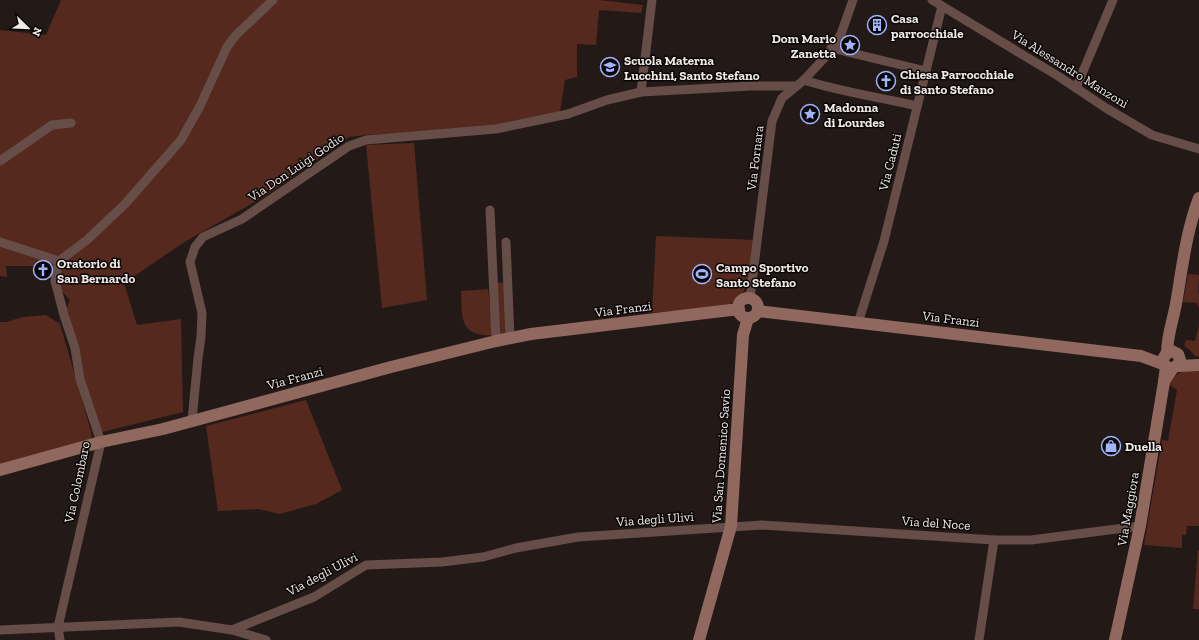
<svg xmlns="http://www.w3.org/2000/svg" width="1199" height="640" font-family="'Zilla Slab',serif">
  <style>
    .green { fill: #56291e }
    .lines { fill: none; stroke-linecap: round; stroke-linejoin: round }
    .street { stroke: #664d47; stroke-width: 9 }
    .secondary { stroke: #90685e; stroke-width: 12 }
    .labels { text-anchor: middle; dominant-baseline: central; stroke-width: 3; stroke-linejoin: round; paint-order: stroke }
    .poi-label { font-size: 13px; font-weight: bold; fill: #f1eae9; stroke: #090605; text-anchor: start }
    .street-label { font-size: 13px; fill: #f1eae9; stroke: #090605 }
  </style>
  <rect width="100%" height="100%" fill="#231a18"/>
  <g class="green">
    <path d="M61 0H599L643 5 641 13 599 10 596 45 577 44V77L565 80 560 112C524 119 487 128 449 131 416 134 382 132 349 137L265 196 186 241 124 283 137 325 181 319 183 412 98 433 64 315 70 300 51 279 46 258 36 261 34 266H6L7 277 0 276V30L46 35Z"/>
    <polygon points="414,143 427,300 382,308 366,145"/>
    <polygon points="656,236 755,240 747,285 742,294 733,302 721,307 652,313"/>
    <polygon points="1188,274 1199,275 1198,293 1199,293 1199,309 1197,303 1183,302"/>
    <polygon points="495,282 506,283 508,335 499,337"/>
    <path d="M488 289 493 335C459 337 462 317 461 291Z"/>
    <polygon points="46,315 60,324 91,431 92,441 0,466 0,322 7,322 22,317"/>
    <polygon points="1199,326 1199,357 1195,356 1190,350 1184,346 1186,340 1195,341"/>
    <path d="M1199 369V526H1187L1186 535H1182V548L1144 545 1162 440 1168 441 1177 390 1169 384C1177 371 1185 370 1199 369Z"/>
    <polygon points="306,400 342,490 316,504 279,514 259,509 218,511 206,426"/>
    <polygon points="1198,550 1199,550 1199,609 1193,609"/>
  </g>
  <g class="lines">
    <g class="street">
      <polyline points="932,0 1058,76 1106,108 1152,135 1199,149"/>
      <polyline points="831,48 926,71"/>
      <path d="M804 80C841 92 879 97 917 106"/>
      <polyline points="1076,88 1113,0"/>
      <polyline points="641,92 652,0"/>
      <polyline points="0,161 52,125 71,123"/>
      <polyline points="490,210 496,341"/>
      <polyline points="0,242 59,261"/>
      <polyline points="506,242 510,338"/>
      <polyline points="59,261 55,281 64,315 75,348 80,379 101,442 58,627 60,640"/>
      <polyline points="59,261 87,240 125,204 181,140 200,106 227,47 236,35 273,0"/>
      <polyline points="750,298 772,121 782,98 804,80 828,54 841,34 853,0"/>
      <polyline points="858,323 884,241 942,6"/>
      <polyline points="192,420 198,358 201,337 202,313 190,262 195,247 203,237 242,219 349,146 366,140 496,129 568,114 607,100 641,92 751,86 796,86"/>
      <polyline points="0,630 179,622 232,630 314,597 366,565 442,562 483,557 516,548 578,537 762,525 994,540 1031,540 1140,526"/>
      <polyline points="232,630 266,640"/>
      <polyline points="979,640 994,540"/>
    </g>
    <g class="secondary">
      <circle cx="748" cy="308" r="10"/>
      <polyline points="758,311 1141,356 1165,365"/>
      <path d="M1167 353C1167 336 1173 320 1176 304 1182 269 1186 232 1199 198"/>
      <polyline points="1163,359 1166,354 1172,351 1178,354 1180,360 1178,365 1173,368 1164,381"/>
      <polyline points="1178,366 1199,365"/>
      <polyline points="0,470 101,442 163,429 391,367 496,341 531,334 739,309"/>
      <polyline points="699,640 731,526 743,335 748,318"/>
      <polyline points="1115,640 1140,526 1164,382 1166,366"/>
    </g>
  </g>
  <defs>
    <g id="building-ring" transform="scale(1)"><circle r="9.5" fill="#090605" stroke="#a0b3fd" stroke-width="1.5"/><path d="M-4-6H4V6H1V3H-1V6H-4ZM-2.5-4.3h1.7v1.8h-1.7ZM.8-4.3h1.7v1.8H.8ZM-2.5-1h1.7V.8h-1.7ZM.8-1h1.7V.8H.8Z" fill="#a0b3fd"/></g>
    <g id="sight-ring" transform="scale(1)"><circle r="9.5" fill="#090605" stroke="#a0b3fd" stroke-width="1.5"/><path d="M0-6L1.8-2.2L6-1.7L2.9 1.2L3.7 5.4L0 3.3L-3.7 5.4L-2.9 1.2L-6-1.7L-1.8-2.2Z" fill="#a0b3fd"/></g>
    <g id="school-ring" transform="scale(1)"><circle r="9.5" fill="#090605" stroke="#a0b3fd" stroke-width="1.5"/><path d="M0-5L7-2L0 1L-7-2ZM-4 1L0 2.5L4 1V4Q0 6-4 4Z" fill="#a0b3fd"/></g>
    <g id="church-ring" transform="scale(1)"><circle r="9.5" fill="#090605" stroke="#a0b3fd" stroke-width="1.5"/><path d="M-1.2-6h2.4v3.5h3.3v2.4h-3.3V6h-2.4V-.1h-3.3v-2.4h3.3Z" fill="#a0b3fd"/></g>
    <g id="stadium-ring" transform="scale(1)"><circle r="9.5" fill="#090605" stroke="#a0b3fd" stroke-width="1.5"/><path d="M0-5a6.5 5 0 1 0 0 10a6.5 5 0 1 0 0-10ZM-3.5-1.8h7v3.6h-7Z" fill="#a0b3fd"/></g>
    <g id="shop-ring" transform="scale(1)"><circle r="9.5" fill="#090605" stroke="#a0b3fd" stroke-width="1.5"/><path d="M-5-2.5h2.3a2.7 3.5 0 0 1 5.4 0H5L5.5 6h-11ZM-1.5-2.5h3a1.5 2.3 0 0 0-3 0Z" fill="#a0b3fd"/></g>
  </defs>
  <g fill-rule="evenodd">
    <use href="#building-ring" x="877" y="25"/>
    <use href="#sight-ring" x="850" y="45"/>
    <use href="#school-ring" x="610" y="67"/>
    <use href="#church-ring" x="886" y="81"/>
    <use href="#sight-ring" x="810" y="114"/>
    <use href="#church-ring" x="43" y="270"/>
    <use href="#stadium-ring" x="702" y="274"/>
    <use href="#shop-ring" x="1111" y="446"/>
  </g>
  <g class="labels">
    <g class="poi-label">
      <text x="891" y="18">Casa<tspan x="891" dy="15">parrocchiale</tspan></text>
      <text x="836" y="38" text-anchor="end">Dom Mario<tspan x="836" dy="15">Zanetta</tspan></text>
      <text x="624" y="60">Scuola Materna<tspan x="624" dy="15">Lucchini, Santo Stefano</tspan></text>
      <text x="900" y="74">Chiesa Parrocchiale<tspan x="900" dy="15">di Santo Stefano</tspan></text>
      <text x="824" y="107">Madonna<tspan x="824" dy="15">di Lourdes</tspan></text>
      <text x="57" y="263">Oratorio di<tspan x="57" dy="15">San Bernardo</tspan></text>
      <text x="716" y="267">Campo Sportivo<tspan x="716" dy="15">Santo Stefano</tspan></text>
      <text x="1125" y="446">Duella</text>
    </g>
    <g class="street-label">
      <text transform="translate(1070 69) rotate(32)">Via Alessandro Manzoni</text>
      <text transform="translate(755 158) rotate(-83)">Via Fornara</text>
      <text transform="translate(890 162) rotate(-76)">Via Caduti</text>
      <text transform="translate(296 167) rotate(-34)">Via Don Luigi Godio</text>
      <text transform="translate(623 309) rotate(-7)">Via Franzi</text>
      <text transform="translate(951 319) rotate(7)">Via Franzi</text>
      <text transform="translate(295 378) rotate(-15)">Via Franzi</text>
      <text transform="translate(721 456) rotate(-86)">Via San Domenico Savio</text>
      <text transform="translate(77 482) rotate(-78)">Via Colombaro</text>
      <text transform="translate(1128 509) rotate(-80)">Via Maggiora</text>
      <text transform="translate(655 519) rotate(-4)">Via degli Ulivi</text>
      <text transform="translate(936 523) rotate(4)">Via del Noce</text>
      <text transform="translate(322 574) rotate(-28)">Via degli Ulivi</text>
    </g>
  </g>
  <g transform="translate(28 28) rotate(113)" stroke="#090605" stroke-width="3" paint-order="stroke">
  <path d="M0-3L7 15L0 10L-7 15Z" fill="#f1eae9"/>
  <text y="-6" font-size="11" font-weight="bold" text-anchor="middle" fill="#f1eae9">N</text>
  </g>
</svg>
